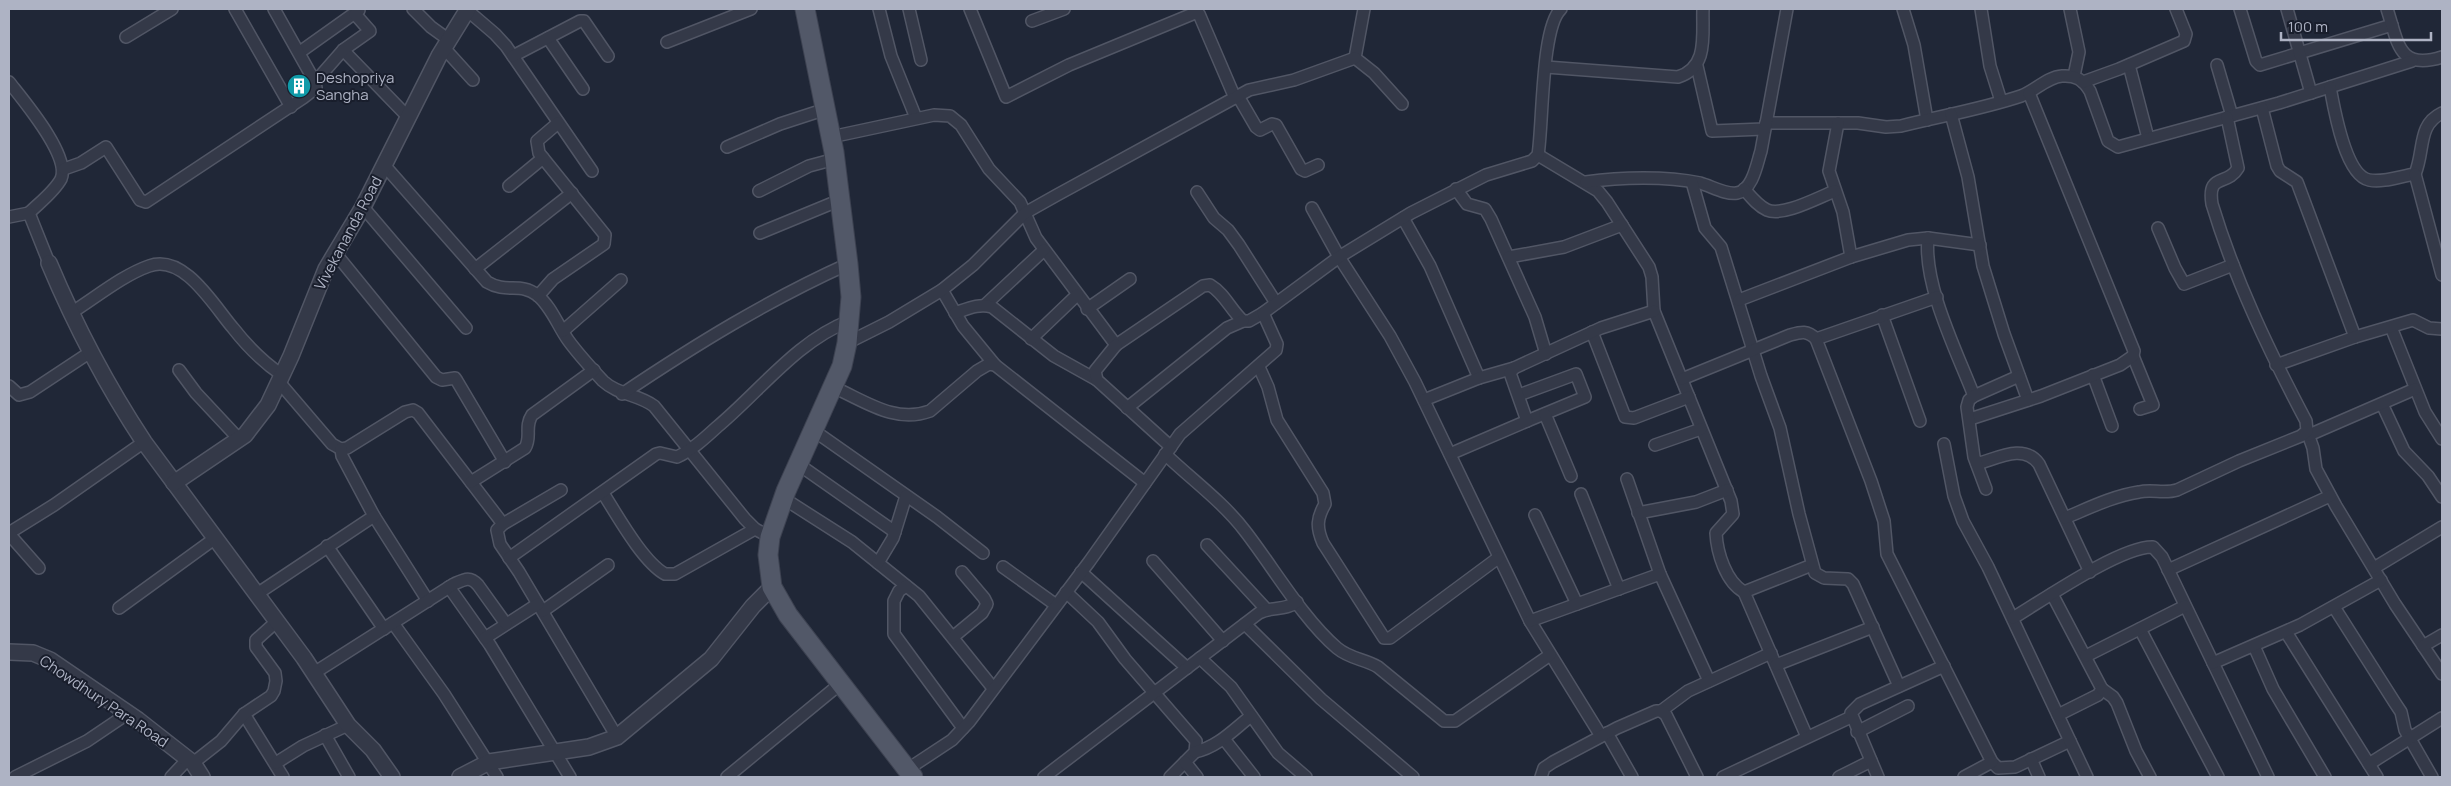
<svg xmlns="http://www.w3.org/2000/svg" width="2451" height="786" font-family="Manrope,sans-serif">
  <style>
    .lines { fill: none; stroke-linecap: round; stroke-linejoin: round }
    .minor-casing { stroke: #515665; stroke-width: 14 }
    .tertiary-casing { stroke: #515665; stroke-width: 18 }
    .primary-casing { stroke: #3d4251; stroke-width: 21 }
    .minor { stroke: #343948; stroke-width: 11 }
    .tertiary { stroke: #343948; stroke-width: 15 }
    .primary { stroke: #525868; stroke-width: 19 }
    .labels { text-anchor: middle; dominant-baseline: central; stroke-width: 4; stroke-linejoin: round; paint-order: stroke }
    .poi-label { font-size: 15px; fill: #aeb3c4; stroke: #191e2c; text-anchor: start }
    .street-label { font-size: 15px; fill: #aeb3c4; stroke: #191e2c }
  </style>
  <rect width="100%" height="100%" fill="#202737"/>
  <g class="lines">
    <g class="minor-casing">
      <g id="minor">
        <polyline points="235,9 291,107"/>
        <polyline points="413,9 431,27 449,40"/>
        <polyline points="879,9 891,56 916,118"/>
        <polyline points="909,9 921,60"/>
        <polyline points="970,9 1006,97 1069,65 1195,13 1199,14 1235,98"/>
        <polyline points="1364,9 1355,58 1374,73 1402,104"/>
        <polyline points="1903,9 1914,45 1927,120"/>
        <polyline points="1981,9 1990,66 2001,101"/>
        <polyline points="2070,9 2079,52 2074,76"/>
        <polyline points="2240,9 2256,61 2260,65 2392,25"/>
        <polyline points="2287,9 2311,93"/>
        <path d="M2387 9C2398 42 2398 71 2442 57"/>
        <polyline points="467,10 495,34 506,46 592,171"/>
        <polyline points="1032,21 1064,9"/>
        <polyline points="126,37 172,9"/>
        <polyline points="548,38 583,89"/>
        <polyline points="667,42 751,9"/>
        <polyline points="444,48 473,80"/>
        <polyline points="343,50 408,117"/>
        <polyline points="300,52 359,10"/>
        <polyline points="513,56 580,21 584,21 608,56"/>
        <polyline points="2129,65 2148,138"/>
        <polyline points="2217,65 2232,116"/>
        <path d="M1697 66 1712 131 1764 129 1766 123H1858L1886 127 1901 126C1941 116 1982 109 2021 96 2035 91 2047 77 2062 76 2076 75 2083 80 2090 91L2108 141 2118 147 2279 103 2412 61"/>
        <path d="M1546 67 1678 77C1709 67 1702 35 1703 9"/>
        <path d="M9 82C23 100 71 156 61 179 54 192 39 203 29 213"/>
        <polyline points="315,82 343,50 370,31 355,14"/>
        <polyline points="2083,82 2119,69 2184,41 2186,34 2176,9"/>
        <path d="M2330 87C2334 108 2345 175 2369 180 2383 183 2401 176 2415 174 2425 150 2417 125 2442 113"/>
        <polyline points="1238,96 1256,127 1260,130 1272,124 1276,125 1301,169 1305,171 1318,165"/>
        <polyline points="2262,108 2277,166 2280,171 2297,182 2355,337"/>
        <polyline points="1951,114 1968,177 1983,266 2004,334 2028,400"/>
        <polyline points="1838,123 1829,171 1843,212 1851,257"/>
        <path d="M831 137 934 115 950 116 961 125 989 169 1020 202 1036 238 1116 345 1203 286 1210 285C1225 294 1230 309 1243 321H1249L1263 313"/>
        <polyline points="727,147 780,124 826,109"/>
        <path d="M1538 155 1598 191 1607 202 1649 267 1652 277 1654 311 1731 501 1733 514 1716 533C1717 553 1726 582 1744 592L1812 565"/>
        <path d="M384 165 487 282C507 294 520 282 537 295 551 306 558 326 568 340 578 354 591 368 603 381 618 395 638 394 654 406L745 519 755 529 770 537"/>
        <polyline points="64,169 81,163 106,147 140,200 146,202 303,98 316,88 315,82 274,9"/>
        <polyline points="2415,174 2442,275"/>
        <path d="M1586 182C1621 177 1666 176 1700 183 1711 186 1726 195 1737 193 1753 190 1757 163 1761 151L1787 9"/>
        <polyline points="1692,182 1705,228 1721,247 1761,376 1780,428 1799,514 1815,573 1824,578 1848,579 1853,584 1899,686"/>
        <polyline points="509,186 543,158"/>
        <polyline points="1456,189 1467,204 1485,209 1491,219 1535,317 1546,354"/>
        <path d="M1744 189C1751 197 1758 206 1767 210 1783 217 1819 197 1835 191"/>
        <polyline points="759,191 809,166 835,159"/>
        <polyline points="1197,192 1214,218 1228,230 1239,245 1276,303"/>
        <polyline points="363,207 466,328"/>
        <polyline points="1312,208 1339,257 1390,336 1415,382 1530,621 1601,736"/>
        <polyline points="9,217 29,213 49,263"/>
        <polyline points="1403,218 1430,266 1479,378"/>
        <polyline points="2158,228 2175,268 2184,284 2233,265"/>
        <polyline points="760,233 840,200"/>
        <path d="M1928 238C1923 285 1957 352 1974 396"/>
        <polyline points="336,254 436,377 442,380 455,378 457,381 505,462"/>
        <polyline points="1509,257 1564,247 1622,225"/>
        <polyline points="475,269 572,193"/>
        <polyline points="942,290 963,326 995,365"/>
        <polyline points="538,296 553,279 604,244 605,235 539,153 537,141 558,123"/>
        <polyline points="1739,300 1851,257 1908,240 1928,238 1980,245"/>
        <polyline points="985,305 1044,250"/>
        <polyline points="1087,309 1130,279"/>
        <path d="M71 313C95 298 123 275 149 266 184 253 214 306 233 328 247 346 263 362 282 375"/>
        <path d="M955 313C967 309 979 303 992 307L1054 356 1097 380"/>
        <polyline points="1882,315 1920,421"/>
        <polyline points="2391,327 2425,412 2442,439"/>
        <polyline points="563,331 621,280"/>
        <polyline points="1592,332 1625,417 1634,418 1689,397"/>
        <polyline points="1031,339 1077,295"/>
        <polyline points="1816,339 1937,297"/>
        <polyline points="847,343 889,322 942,290 973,265 1025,213 1057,195 1249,90 1294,80 1355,58"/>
        <polyline points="1116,345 1095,371 1097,380 1171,447"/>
        <polyline points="2133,356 2153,405 2140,409"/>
        <polyline points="2276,365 2355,337 2413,320 2429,328 2442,329"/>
        <path d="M1259 367 1268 387 1277 420 1323 493 1325 504C1317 518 1316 527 1323 543L1384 638H1390L1498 558"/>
        <polyline points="179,370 196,393 239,439"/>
        <polyline points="2093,375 2112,426"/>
        <path d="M1682 379 1790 335C1801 332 1807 330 1816 339L1871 481 1884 521 1887 554 1992 762 1998 768 2015 767 2070 741"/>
        <polyline points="279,382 332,444 341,449 347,448 405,412 413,410 418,413 503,524"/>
        <polyline points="9,386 19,395 30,392 92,351"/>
        <path d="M833 387C865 401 895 424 930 411L977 371 989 364 995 365 1145 483"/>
        <path d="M622 394C695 345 768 300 848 264"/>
        <polyline points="1519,395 1576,374 1585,397 1527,421"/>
        <polyline points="1424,400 1479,378 1514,368"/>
        <polyline points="2382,404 2404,451 2428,476 2442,497"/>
        <polyline points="1127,408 1227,328 1243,321"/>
        <polyline points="1545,414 1571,476"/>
        <polyline points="1970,419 2041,396 2120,365 2133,356 2134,351 2029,93"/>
        <polyline points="813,430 937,517 983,553"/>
        <polyline points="2307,431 2313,448 2316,469 2336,506 2395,604 2442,674"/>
        <polyline points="2309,435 2415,389"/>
        <polyline points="1944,444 1954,496 1963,521 1988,567 2087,777"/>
        <polyline points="1655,445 1701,429"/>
        <polyline points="341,449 342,456 374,516 428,601"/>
        <path d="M1165 454C1191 479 1223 502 1245 531 1273 567 1303 619 1337 648 1350 659 1365 659 1378 667L1444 721H1455L1550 655"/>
        <polyline points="1450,454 1527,421 1510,373 1514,368 1601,328 1654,311"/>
        <polyline points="798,464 895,532"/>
        <path d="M1977 464C1998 458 2024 443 2039 464L2090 572"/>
        <polyline points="1627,479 1660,574 1709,681"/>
        <path d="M471 482 525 448C532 437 524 427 532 415L594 370"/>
        <polyline points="1986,489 1974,457 1967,407 1969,400 1974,396 2019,376"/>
        <polyline points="561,490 503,524 497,530 500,544 519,572 617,737"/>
        <path d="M603 493C617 515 643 562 665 574H675L755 529"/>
        <polyline points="1581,494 1619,589"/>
        <polyline points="783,498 852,542 919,596 993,688"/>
        <polyline points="1638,513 1696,502 1727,490"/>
        <polyline points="1535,515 1577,604"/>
        <path d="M2065 518C2089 508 2113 496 2139 492 2152 489 2164 494 2177 490L2239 461 2301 436 2307 431 2306 421C2269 351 2235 280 2212 204 2207 172 2227 187 2238 168L2227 117"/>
        <polyline points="9,533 54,505 144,442"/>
        <polyline points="9,534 39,568"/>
        <polyline points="1207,545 1266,609"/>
        <polyline points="327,546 384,629"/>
        <path d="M509 558 656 454 660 453 677 457C692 450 705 438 717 427 760 391 797 341 849 321"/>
        <polyline points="1153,561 1223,641"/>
        <polyline points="878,563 893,538 906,496"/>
        <polyline points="1003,567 1056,605"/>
        <polyline points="2374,568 2442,527"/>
        <polyline points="2168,570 2330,496"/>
        <polyline points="1081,572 1187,668"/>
        <polyline points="906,586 899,591 894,601 894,634 963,728"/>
        <polyline points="449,587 490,645 570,777"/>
        <polyline points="1066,592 1098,622 1125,659 1196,741 1195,752 1170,777"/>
        <polyline points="1744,592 1807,737"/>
        <polyline points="257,594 374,516"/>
        <polyline points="2052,594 2102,689 2098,695 2058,715"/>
        <polyline points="2334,607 2395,703 2401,712 2405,730 2432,777"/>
        <polyline points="119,608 214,539"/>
        <polyline points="543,611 608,565"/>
        <path d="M2013 618C2043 600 2121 546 2153 547L2162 557 2268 777"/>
        <polyline points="1530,621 1660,574"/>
        <polyline points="393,623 444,694 497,777"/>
        <polyline points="1245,624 1321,699 1413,777"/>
        <polyline points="2140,629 2218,777"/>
        <polyline points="2286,632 2377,777"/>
        <polyline points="953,637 982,613 987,604 984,598 962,572"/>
        <polyline points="485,638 538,604"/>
        <polyline points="2254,646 2273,689 2325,777"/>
        <polyline points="2423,646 2442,635"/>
        <polyline points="2086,656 2185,606"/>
        <polyline points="1200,658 1231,687 1278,753 1306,777"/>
        <polyline points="2213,663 2300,625 2381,580"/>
        <polyline points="1776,665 1873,627"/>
        <path d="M314 673 454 584C465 579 470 576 478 585L506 624"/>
        <polyline points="2102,689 2113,697 2117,703 2136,751 2150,777"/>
        <polyline points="1661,711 1688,691 1771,653"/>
        <polyline points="244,714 283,777"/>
        <polyline points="1857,732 1908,706"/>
        <polyline points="1607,733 1632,777"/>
        <polyline points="325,735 349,777"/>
        <polyline points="1224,739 1254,777"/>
        <path d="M1195 752C1218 747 1233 730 1251 716"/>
        <polyline points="2031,759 2039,777"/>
        <polyline points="1185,762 1197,777"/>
        <polyline points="193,763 221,741 244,714 271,696 274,691 276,681 275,673 256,647 256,640 276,622"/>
        <polyline points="276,763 303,746 348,725"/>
        <polyline points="2369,764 2442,718"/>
        <path d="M908 769 952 740 969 722 1089 562 1180 434 1276 350 1277 344 1263 313 1339 257 1411 213 1486 175 1532 161 1538 155C1543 125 1541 27 1561 9"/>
        <polyline points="15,777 87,741 127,714"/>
        <polyline points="171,777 188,759"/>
        <polyline points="727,777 840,684"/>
        <path d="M1044 777 1259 613C1272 606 1285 611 1297 602"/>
        <polyline points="1541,777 1544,768 1553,762 1617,728 1656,711 1661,711 1666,715 1697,777"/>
        <polyline points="1723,777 1851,717"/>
        <polyline points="1839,777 1871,761"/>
        <polyline points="1878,777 1851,713 1860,704 1944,666"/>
        <polyline points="1964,777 1992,762"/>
      </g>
    </g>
    <g class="tertiary-casing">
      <g id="tertiary">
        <path d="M49 263C75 325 107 386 144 442L304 658 348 725 373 750 392 777"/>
        <polyline points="174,483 245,435 268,405 291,356 326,269 363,207 439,56 468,9"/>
        <polyline points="9,652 33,653 50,660 138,720 193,763 202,777"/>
        <polyline points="460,777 489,762 589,747 617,737 711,659 753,606 772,587"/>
      </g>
    </g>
    <g class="primary-casing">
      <polyline id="primary" points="805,9 834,152 848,264 851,297 847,343 842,366 786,491 770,537 768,555 772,587 788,615 913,777"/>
    </g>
    <use href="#minor" class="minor"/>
    <use href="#tertiary" class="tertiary"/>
    <use href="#primary" class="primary"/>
  </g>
  <defs>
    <g id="building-disc" transform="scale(1.25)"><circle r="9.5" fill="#0f9aa8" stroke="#191e2c"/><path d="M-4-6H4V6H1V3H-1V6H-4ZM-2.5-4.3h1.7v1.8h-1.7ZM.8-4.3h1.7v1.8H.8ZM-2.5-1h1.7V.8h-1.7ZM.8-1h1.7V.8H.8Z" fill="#fff"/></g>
  </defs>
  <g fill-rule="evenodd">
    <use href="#building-disc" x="299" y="86"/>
  </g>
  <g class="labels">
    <g class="poi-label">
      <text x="316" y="77">Deshopriya<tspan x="316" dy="17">Sangha</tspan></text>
    </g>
    <g class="street-label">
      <text transform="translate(348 233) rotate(-62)">Vivekananda Road</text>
      <text transform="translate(104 701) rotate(34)">Chowdhury Para Road</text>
    </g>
  </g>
  <rect width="2451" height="786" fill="none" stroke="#aeb3c4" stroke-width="20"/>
  <path d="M2281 32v8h150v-8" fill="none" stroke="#aeb3c4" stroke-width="2.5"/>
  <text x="2288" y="32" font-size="15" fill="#aeb3c4" stroke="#191e2c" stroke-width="4" paint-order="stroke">100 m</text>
</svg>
